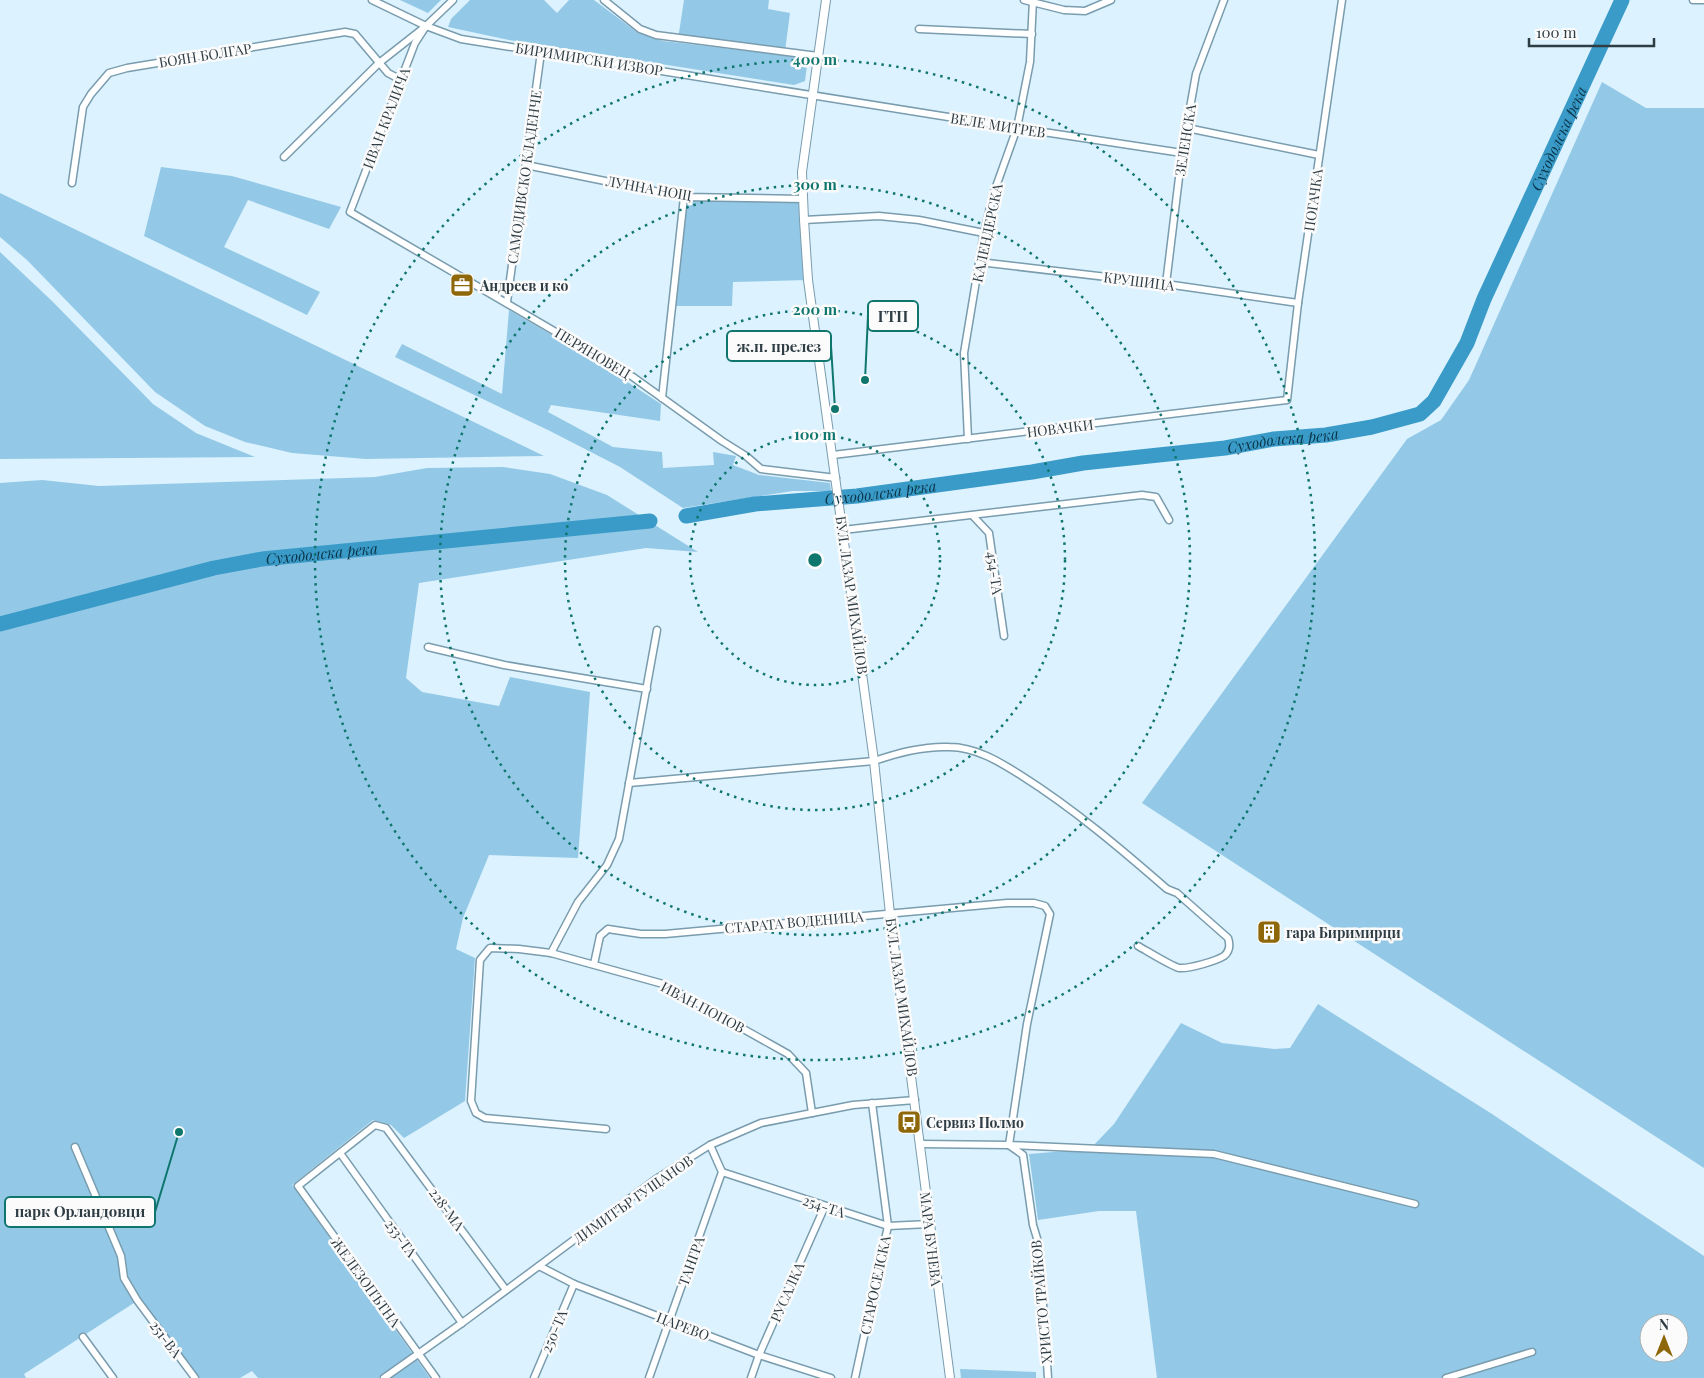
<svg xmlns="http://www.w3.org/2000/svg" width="1704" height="1378" font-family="'Playfair Display',serif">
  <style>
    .green { fill: #93c9e7; fill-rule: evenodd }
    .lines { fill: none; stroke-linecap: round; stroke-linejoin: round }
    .river { stroke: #3a9bc8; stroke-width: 15 }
    .minor-casing { stroke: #799cae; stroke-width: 9 }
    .tertiary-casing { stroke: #799cae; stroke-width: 10 }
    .minor { stroke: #fff; stroke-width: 6 }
    .tertiary { stroke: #fff; stroke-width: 8 }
    .ring { fill: none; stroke: #0f766e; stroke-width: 2.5; stroke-dasharray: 2.5 5 }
    .labels { text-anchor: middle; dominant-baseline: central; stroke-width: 5; stroke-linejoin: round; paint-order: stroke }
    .street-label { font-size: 14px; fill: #2e3c44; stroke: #fbfbfb }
    .poi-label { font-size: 14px; font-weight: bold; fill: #2e3c44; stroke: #fbfbfb; text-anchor: start }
    .water-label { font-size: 15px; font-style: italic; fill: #0a3548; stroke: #fbfbfb }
    .centre { fill: #0f766e; stroke: #fbfbfb; stroke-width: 2.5 }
    .ring-label { font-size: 15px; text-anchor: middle; font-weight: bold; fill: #0f766e; stroke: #fbfbfb; stroke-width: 5; stroke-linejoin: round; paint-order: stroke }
    .leader { fill: none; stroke: #0f766e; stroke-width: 2 }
    .callout-dot { fill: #0f766e; stroke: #fbfbfb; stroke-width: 2 }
    .callout { fill: #fbfbfb; stroke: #0f766e; stroke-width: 2 }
    .callout-label { font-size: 15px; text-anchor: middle; font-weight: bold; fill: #2e3c44 }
  </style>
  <rect width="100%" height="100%" fill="#dcf2fe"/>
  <g class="green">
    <polygon points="400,0 441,0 428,13"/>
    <polygon points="470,0 544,0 557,13 569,0 594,0 638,33 663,41 808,58 805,81 794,85 509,40 448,27 451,19"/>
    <polygon points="684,0 769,0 768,9 790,13 785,51 678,39"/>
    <polygon points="1602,82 1646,108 1704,108 1704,1168 1142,803 1407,439 1441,420 1469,380"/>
    <polygon points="161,167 232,176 341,207 329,229 248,200 224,247 320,292 307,315 144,236"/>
    <polygon points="0,193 544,456 366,459 292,453 245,442 205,426 155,392 27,260 0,237"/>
    <polygon points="684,197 803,199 808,280 733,282 732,306 672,306"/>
    <polygon points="0,252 52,301 153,404 196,433 255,457 0,459"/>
    <polygon points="509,310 586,355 661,404 660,421 551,405 548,412 613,447 662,452 663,468 714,465 713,452 736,456 733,465 759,475 830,483 831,491 793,491 683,508 620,467 550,431 395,357 402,344 502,394"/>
    <polygon points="503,467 550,474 607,495 698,552 646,548 419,583 406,678 422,692 499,706 510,677 590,692 578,858 489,855 463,918 456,949 475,958 465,1101 404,1138 391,1125 373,1120 292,1185 430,1378 258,1378 252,1371 240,1378 195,1378 137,1301 24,1374 26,1378 0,1378 0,483 42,480 99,486 375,477 427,468"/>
    <path d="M1318 1004 1492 1114 1704 1256V1378H1157L1136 1211H1099L1038 1220 1029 1154 1090 1149 1114 1124 1181 1023 1222 1043 1274 1049 1290 1048ZM1649 1323H1679V1353H1649Z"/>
    <polygon points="960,1369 1036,1372 1036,1378 961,1378"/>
  </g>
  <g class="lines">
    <g class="river">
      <path id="s1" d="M686 516 755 504 857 496 1032 472 1083 463 1225 448 1274 439 1326 435 1372 427 1420 414 1434 401 1467 343 1484 299 1622 0"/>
      <path id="s2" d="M0 624 214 568 262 559 650 521"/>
    </g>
    <g class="minor-casing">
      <g id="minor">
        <polyline points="372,0 426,26 461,39 1017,128 1182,153"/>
        <polyline points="604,0 640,29 656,35 818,56"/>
        <polyline points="1024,0 1064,10 1085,11 1111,0"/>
        <polyline points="1693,0 1704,0"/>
        <polyline points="426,26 415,43 350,212 633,377 722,441 746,456 761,469 836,478"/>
        <polyline points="919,29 1032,34"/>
        <polyline points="1187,128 1319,155"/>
        <polyline points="284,157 379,63 426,26 453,0"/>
        <polyline points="526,165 684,197 803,199"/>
        <polyline points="72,183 83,107 91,94 109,73 127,68 345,32 355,34 388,73 401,80"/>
        <polyline points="804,220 879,216 919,220 984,233"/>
        <polyline points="979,262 1166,284 1298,303"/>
        <polyline points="1166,284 1182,153 1196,74 1224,0"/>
        <polyline points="507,302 541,52"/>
        <polyline points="662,398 684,197"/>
        <polyline points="968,439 964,353 984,233 993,195 1017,128 1030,62 1033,0"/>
        <polyline points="833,455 1287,400 1298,303 1342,0"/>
        <polyline points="973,516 989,533 1004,636"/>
        <polyline points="843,530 1142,495 1156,497 1169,520"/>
        <polyline points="428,647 504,665 647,689"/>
        <path d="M629 783 874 761C898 753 923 746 949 747 976 747 1000 762 1022 776 1074 809 1121 849 1167 889L1177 893 1228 938C1230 944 1230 951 1224 956 1216 961 1189 969 1179 968 1171 966 1147 951 1138 946"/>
        <polyline points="551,953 578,902 607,865 619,839 657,630"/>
        <polyline points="594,964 600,936 608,929 641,934 665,934 1007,903 1034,903 1045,906 1050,914 1027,1024 1009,1145 1023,1155 1033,1225 1039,1245 1048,1378"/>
        <polyline points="606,1129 485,1118 476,1113 471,1101 480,960 490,948 519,949 551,953 663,984 788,1054 806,1073 812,1113"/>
        <polyline points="920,1144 1009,1145 1214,1154 1415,1204"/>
        <polyline points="75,1147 121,1256 124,1278 137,1300 195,1378"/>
        <polyline points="340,1153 462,1323"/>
        <polyline points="722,1172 888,1226 929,1224"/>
        <polyline points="539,1266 574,1284 759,1355 831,1378"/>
        <polyline points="83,1337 113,1378"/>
        <polyline points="384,1378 462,1323 656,1179 710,1145 761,1123 853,1105 915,1100"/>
        <polyline points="436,1378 298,1186 375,1125 386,1128 506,1290"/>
        <polyline points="534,1378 574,1284"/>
        <polyline points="649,1378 722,1172 710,1145"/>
        <polyline points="751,1378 759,1355 825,1206"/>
        <polyline points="855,1378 888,1226 872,1103"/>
        <polyline points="1446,1378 1532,1352"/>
      </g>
    </g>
    <g class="tertiary-casing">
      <polyline id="tertiary" points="826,0 802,172 804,220 808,280 874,761 890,914 950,1378"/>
    </g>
    <use href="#minor" class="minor"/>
    <use href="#tertiary" class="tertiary"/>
  </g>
  <g class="ring">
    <circle cx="815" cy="560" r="125"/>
    <circle cx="815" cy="560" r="250"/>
    <circle cx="815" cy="560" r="375"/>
    <circle cx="815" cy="560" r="500"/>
  </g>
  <defs>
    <g id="office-square" transform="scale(1.25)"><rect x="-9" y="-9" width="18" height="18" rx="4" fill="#8d670a" stroke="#fbfbfb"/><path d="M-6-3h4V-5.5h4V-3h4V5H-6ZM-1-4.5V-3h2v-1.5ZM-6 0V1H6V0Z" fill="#fff"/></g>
    <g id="building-square" transform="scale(1.25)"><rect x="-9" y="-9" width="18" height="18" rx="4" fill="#8d670a" stroke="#fbfbfb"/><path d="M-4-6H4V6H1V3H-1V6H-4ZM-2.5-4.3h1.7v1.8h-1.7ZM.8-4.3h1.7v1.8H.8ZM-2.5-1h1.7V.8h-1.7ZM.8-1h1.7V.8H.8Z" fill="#fff"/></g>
    <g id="bus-square" transform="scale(1.25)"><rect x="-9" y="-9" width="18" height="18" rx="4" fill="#8d670a" stroke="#fbfbfb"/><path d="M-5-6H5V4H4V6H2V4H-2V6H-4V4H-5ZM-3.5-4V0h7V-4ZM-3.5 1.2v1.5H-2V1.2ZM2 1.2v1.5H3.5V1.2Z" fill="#fff"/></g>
  </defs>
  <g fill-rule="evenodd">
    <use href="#office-square" x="462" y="285"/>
    <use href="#building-square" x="1269" y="932"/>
    <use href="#bus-square" x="909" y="1122"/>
  </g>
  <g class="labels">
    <g class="street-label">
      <text transform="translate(205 55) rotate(-9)">БОЯН БОЛГАР</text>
      <text transform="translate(589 59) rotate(9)">БИРИМИРСКИ ИЗВОР</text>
      <text transform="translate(386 118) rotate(-69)">ИВАН КРАЛИЧА</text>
      <text transform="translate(998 125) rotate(9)">ВЕЛЕ МИТРЕВ</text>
      <text transform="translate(1185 140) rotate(-81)">ЗЕЛЕНСКА</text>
      <text transform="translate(524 177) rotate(-82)">САМОДИВСКО КЛАДЕНЧЕ</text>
      <text transform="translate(649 188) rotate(10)">ЛУННА НОЩ</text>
      <text transform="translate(1313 200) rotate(-82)">ПОГАЧКА</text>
      <text transform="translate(987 233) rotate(-78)">КАЛЕНДЕРСКА</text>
      <text transform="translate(1139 281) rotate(7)">КРУШИЦА</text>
      <text transform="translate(593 353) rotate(31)">ПЕРЯНОВЕЦ</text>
      <text transform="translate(1060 428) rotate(-7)">НОВАЧКИ</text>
      <text transform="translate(995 573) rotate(82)">454-ТА</text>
      <text transform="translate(852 595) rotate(82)">БУЛ. ЛАЗАР МИХАЙЛОВ</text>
      <text transform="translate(794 922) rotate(-5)">СТАРАТА ВОДЕНИЦА</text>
      <text transform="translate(902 997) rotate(82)">БУЛ. ЛАЗАР МИХАЙЛОВ</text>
      <text transform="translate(703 1007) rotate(28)">ИВАН ПОПОВ</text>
      <text transform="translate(633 1199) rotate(-35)">ДИМИТЪР ГУЩАНОВ</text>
      <text transform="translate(824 1206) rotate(18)">254-ТА</text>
      <text transform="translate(447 1209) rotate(54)">228-МА</text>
      <text transform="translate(401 1238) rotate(54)">253-ТА</text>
      <text transform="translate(931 1239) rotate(83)">МАРА БУНЕВА</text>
      <text transform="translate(691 1261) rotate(-70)">ТАНГРА</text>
      <text transform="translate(366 1282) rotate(54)">ЖЕЛЕЗОПЪТНА</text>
      <text transform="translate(875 1285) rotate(-78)">СТАРОСЕЛСКА</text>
      <text transform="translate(787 1292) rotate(-66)">РУСАЛКА</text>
      <text transform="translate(1041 1302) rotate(-95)">ХРИСТО ТРАЙКОВ</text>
      <text transform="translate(683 1326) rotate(21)">ЦАРЕВО</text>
      <text transform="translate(554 1331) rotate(-67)">250-ТА</text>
      <text transform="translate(166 1339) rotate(53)">251-ВА</text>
    </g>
    <g class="poi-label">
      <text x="480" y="285">Андреев и ко</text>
      <text x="1286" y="932">гара Биримирци</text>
      <text x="926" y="1122">Сервиз Полмо</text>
    </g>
    <g class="water-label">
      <text stroke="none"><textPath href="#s1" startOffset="1052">Суходолска река</textPath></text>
      <text stroke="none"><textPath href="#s1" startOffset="602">Суходолска река</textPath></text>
      <text stroke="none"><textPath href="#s1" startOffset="196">Суходолска река</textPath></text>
      <text stroke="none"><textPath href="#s2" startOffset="330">Суходолска река</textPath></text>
    </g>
  </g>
  <circle cx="815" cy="560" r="8" class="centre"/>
  <g class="ring-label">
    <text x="815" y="65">400 m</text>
    <text x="815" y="190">300 m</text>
    <text x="815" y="315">200 m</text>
    <text x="815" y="440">100 m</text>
  </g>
  <path class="leader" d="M865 380L868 316M835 409L831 346M179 1132L155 1212"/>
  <g class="callout-dot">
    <circle cx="865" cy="380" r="5"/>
    <circle cx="835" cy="409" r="5"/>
    <circle cx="179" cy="1132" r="5"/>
  </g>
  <g class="callout">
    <rect x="868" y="301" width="50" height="30" rx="5"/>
    <rect x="727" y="331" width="104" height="30" rx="5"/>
    <rect x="5" y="1197" width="150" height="30" rx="5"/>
  </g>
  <g class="callout-label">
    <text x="893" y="322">ГТП</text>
    <text x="779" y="352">ж.п. прелез</text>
    <text x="80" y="1217">парк Орландовци</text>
  </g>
  <g transform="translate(1664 1338)"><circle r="24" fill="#fbfbfb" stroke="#a9afb2"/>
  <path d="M0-4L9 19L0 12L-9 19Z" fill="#8d670a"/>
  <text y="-8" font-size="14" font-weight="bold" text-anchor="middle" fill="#2e3c44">N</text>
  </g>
  <path d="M1529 38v8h125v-8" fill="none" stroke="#2e3c44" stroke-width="2.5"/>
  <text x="1536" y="38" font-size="15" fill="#2e3c44" stroke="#fbfbfb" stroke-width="4" paint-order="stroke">100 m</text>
</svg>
